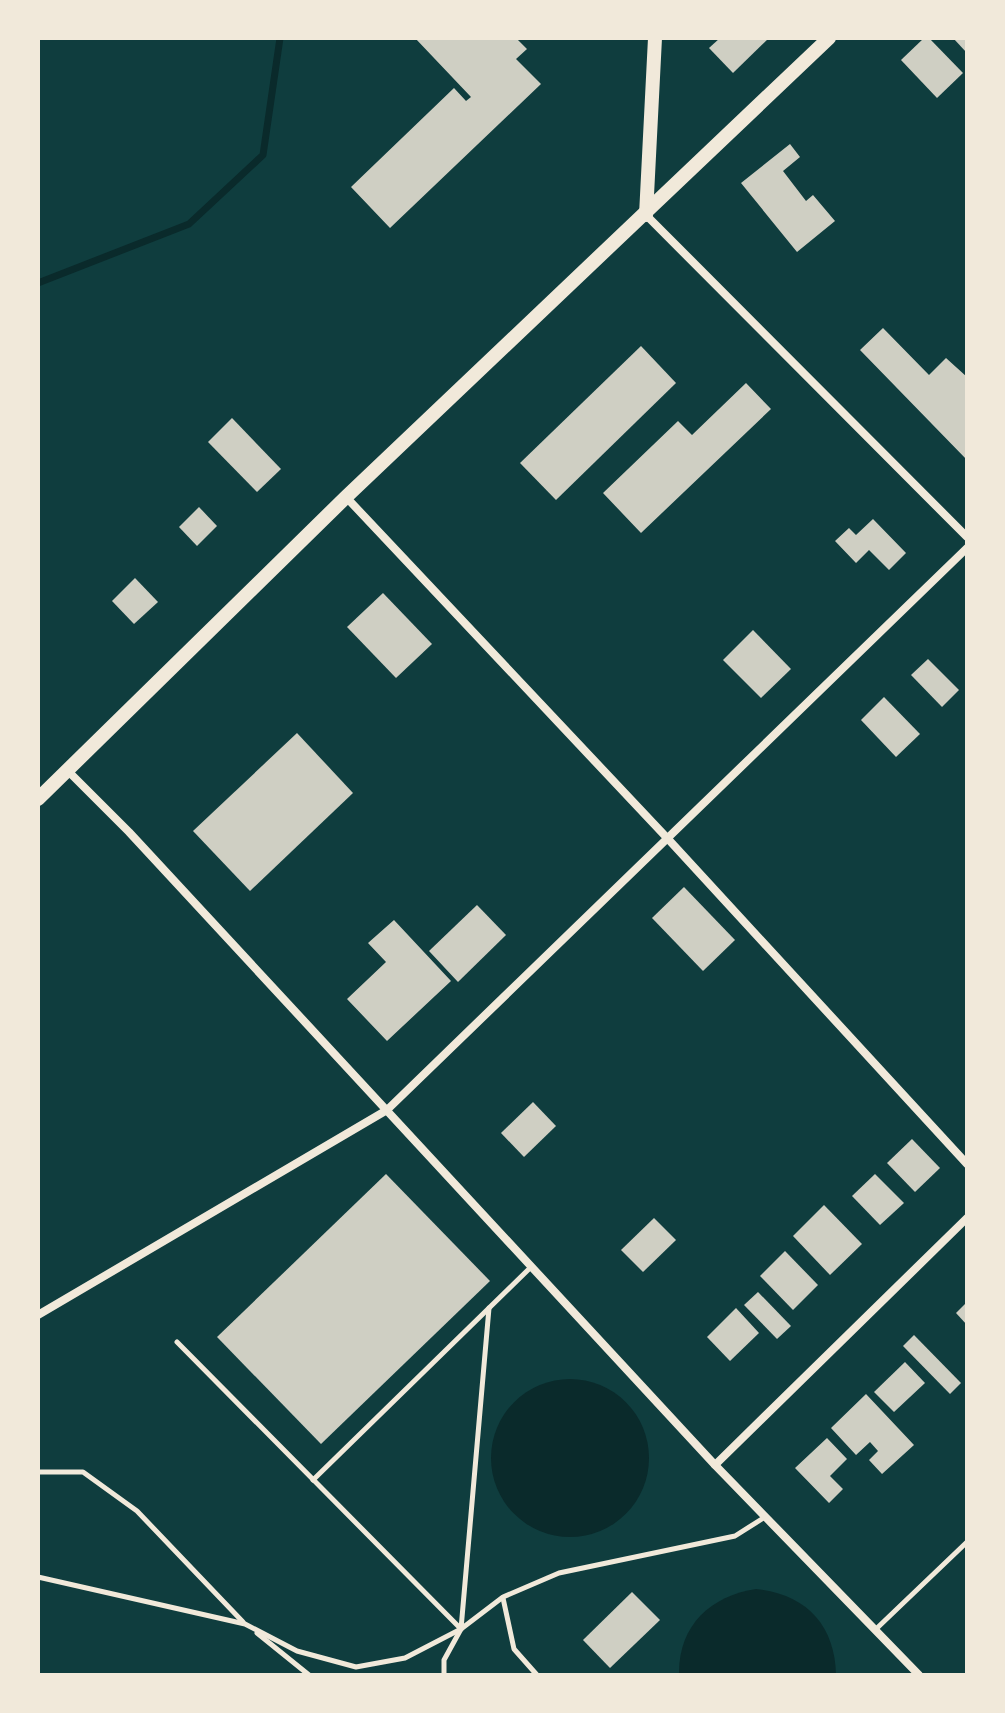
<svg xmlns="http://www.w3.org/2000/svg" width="1005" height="1713" font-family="Raleway,sans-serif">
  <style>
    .water { fill: #0a2a2b }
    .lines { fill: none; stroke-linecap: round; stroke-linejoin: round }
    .stream { stroke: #0a2a2b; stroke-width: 7 }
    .building { fill: #cfcfc3 }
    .service { stroke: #f1e9da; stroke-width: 5 }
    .minor { stroke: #f1e9da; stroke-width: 8 }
    .secondary { stroke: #f1e9da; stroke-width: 14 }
  </style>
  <rect width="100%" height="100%" fill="#0f3d3e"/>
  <g class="water">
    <circle cx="570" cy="1458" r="79"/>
    <path d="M756 1589C806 1594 835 1625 836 1675H679C678 1626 710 1596 756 1589Z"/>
  </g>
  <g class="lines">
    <polyline class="stream" points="38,283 189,224 263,155 280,38"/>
  </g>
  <g class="building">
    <polygon points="415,38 516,38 527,49 516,59 541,84 390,228 351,187 454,88 466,101 471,97"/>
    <polygon points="720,38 769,38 733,73 709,48"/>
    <polygon points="924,38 929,38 963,73 937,98 901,60"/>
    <polygon points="953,38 967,38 967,53"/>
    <polygon points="790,144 800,157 783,171 806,201 813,195 835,221 797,252 741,183"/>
    <polygon points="883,328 929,375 946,358 967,377 967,460 860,350"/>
    <polygon points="641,346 676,383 556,500 520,463"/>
    <polygon points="746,383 771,409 641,533 603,493 678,421 692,435"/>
    <polygon points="232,418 281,469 257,492 208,442"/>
    <polygon points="199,507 217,526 197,546 179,527"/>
    <polygon points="873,519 906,553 889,570 869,550 856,563 835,541 849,528 856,535"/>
    <polygon points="135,578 158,602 134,624 112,601"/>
    <polygon points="383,593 432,644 396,678 347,627"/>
    <polygon points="753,630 791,669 761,698 723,660"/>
    <polygon points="928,659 959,690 942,707 911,675"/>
    <polygon points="884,697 920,734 896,757 861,720"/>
    <polygon points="297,733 353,793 250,891 193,831"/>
    <polygon points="684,887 735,940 703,971 652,918"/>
    <polygon points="477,905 506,935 458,982 429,951"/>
    <polygon points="394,920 451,981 387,1041 347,999 386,962 368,943"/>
    <polygon points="533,1102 556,1126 524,1157 501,1133"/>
    <polygon points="912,1139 940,1168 915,1192 887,1163"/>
    <polygon points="386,1174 490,1281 321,1444 217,1337"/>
    <polygon points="875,1174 904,1203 880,1225 852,1196"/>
    <polygon points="824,1205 862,1244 830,1275 793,1236"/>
    <polygon points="654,1218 676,1240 643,1272 621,1250"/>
    <polygon points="785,1251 818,1285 793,1310 760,1276"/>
    <polygon points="758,1292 791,1326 777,1339 744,1305"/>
    <polygon points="967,1302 967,1325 956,1313"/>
    <polygon points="736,1308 759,1333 730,1361 707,1337"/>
    <polygon points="914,1335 961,1383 950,1394 903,1346"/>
    <polygon points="905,1362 925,1383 894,1412 874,1392"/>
    <polygon points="866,1394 914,1445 882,1474 869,1460 878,1451 870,1442 856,1455 831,1428"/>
    <polygon points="827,1438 847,1459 830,1476 843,1489 829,1503 795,1468"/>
    <polygon points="632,1592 660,1620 610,1668 583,1640"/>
  </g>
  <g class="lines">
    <g class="service">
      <polyline points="177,1342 461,1629"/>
      <polyline points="38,1472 83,1472 137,1511 243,1622"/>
      <polyline points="313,1480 531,1267"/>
      <polyline points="38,1577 245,1624 297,1651 356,1667 405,1658 461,1629 503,1597 559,1573 735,1536 765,1517"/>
      <polyline points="503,1598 514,1649 537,1675"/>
      <polyline points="875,1630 967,1542"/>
      <polyline points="257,1633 309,1675"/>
      <polyline points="444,1675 444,1660 461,1629 489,1308"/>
    </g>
    <g class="minor">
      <polyline points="646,215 967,537"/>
      <polyline points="346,497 669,840 967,1164"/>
      <polyline points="67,770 129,832 715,1465 919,1675"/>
      <polyline points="38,1315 387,1110 967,548"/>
      <polyline points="715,1465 967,1218"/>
    </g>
    <g class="secondary">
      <polyline points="646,215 655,38"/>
      <polyline points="38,799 346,497 829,38"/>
    </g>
  </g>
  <rect width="1005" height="1713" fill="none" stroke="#f1e9da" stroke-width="80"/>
</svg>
